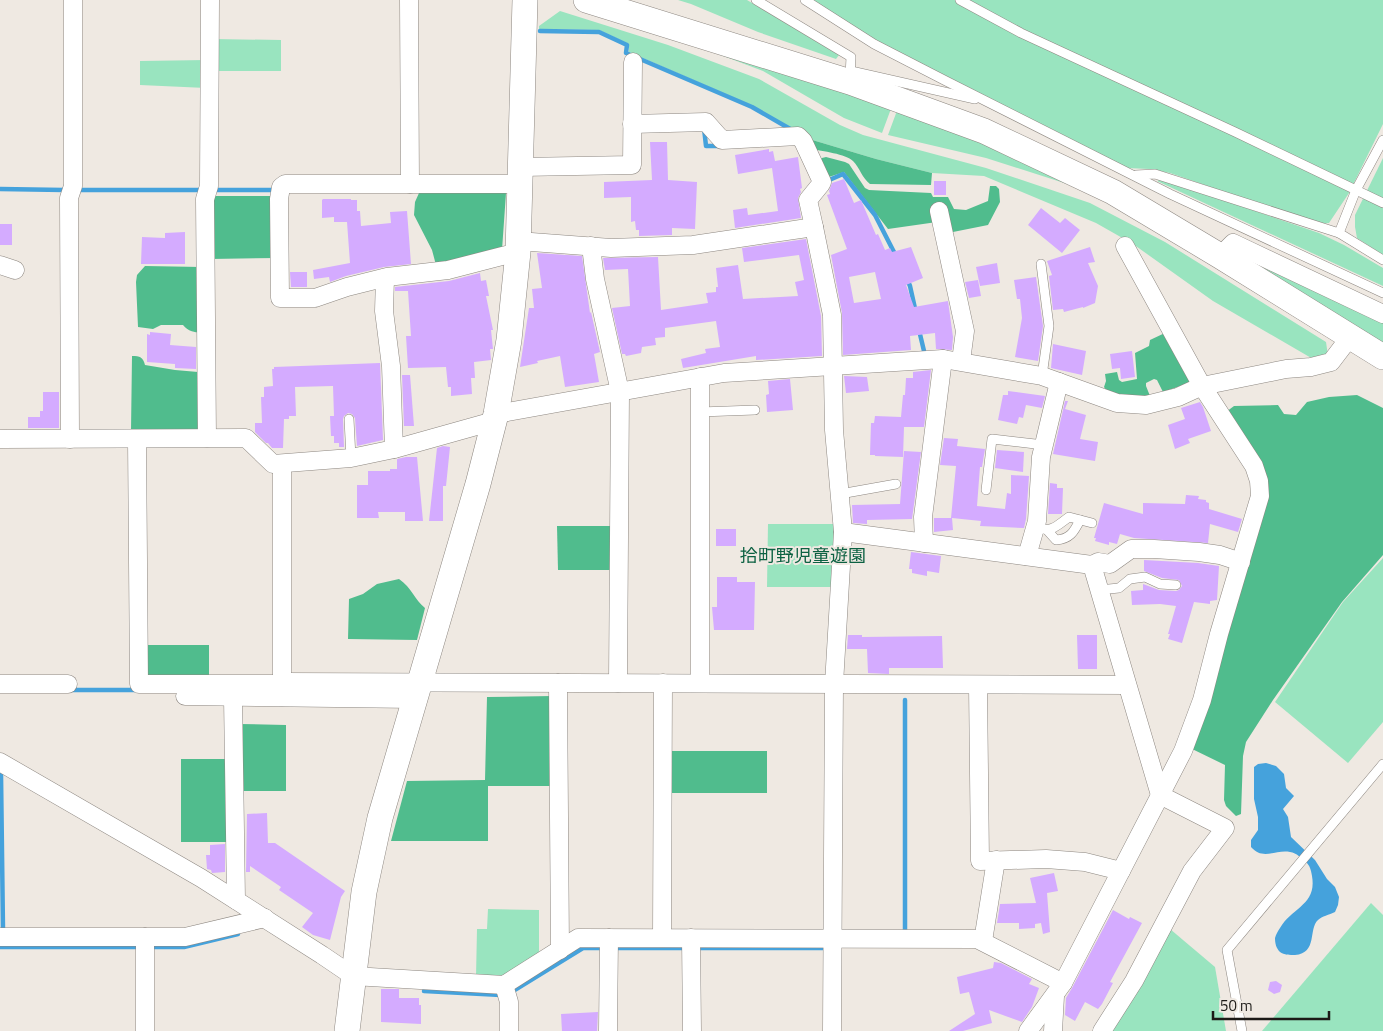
<svg xmlns="http://www.w3.org/2000/svg" width="1383" height="1031" font-family="'Titillium Web','Noto Sans JP',sans-serif">
  <style>
    .green { fill: #99e4bf }
    .forest { fill: #50bc8d }
    .water { fill: #45a2dc }
    .lines { fill: none; stroke-linecap: round; stroke-linejoin: round }
    .stream { stroke: #45a2dc; stroke-width: 4.5 }
    .building { fill: #d4abff; fill-rule: evenodd }
    .lane-casing { stroke: #8d8781; stroke-width: 10 }
    .street-casing { stroke: #8d8781; stroke-width: 19 }
    .secondary-casing { stroke: #8d8781; stroke-width: 26 }
    .lane { stroke: #fff; stroke-width: 9 }
    .street { stroke: #fff; stroke-width: 18 }
    .secondary { stroke: #fff; stroke-width: 25 }
    .labels { text-anchor: middle; dominant-baseline: central; stroke-width: 4; stroke-linejoin: round; paint-order: stroke }
    .park-label { font-size: 18px; fill: #0c6142; stroke: #efe9e2 }
  </style>
  <rect width="100%" height="100%" fill="#efe9e2"/>
  <g class="green">
    <polygon points="678,0 747,0 839,55 836,59 758,32 691,4"/>
    <polygon points="812,0 1383,0 1383,124 1349,193 1329,223 1318,224 1170,173 1150,169 1126,168 876,41"/>
    <polygon points="560,11 668,45 759,79 840,125 863,135 986,168 1090,203 1165,242 1326,342 1328,356 1313,359 1213,301 1133,244 1096,223 984,176 932,173 876,159 809,139 753,106 629,52 629,44 599,30 539,29 539,26"/>
    <polygon points="673,37 892,106 882,133 844,118 763,71"/>
    <polygon points="213,39 281,40 281,71 213,71"/>
    <polygon points="206,60 206,88 140,85 140,61"/>
    <polygon points="898,108 978,139 1089,191 986,158 888,135"/>
    <polygon points="1383,158 1383,255 1357,238 1355,227 1355,215"/>
    <polygon points="1162,179 1319,233 1344,245 1383,268 1383,286 1157,181"/>
    <polygon points="1243,256 1383,319 1383,344"/>
    <polygon points="768,524 838,524 835,587 767,587"/>
    <polygon points="1383,558 1383,722 1348,763 1275,702 1343,602"/>
    <polygon points="1371,903 1383,915 1383,1031 1262,1031"/>
    <polygon points="488,909 539,910 539,954 501,979 476,977 477,929 487,929"/>
    <polygon points="1170,929 1215,967 1226,1031 1110,1031"/>
  </g>
  <g class="forest">
    <path d="M809 139 876 159 932 173 931 185 870 184C862 178 860 168 853 161 846 154 822 151 811 149Z"/>
    <polygon points="826,157 845,162 849,164 865,188 869,190 931,193 933,197 948,197 954,209 966,210 988,201 990,186 996,186 999,189 1000,202 988,225 948,233 937,222 888,229 844,172 826,178 819,161 822,158"/>
    <polygon points="419,193 506,193 502,250 436,265 432,250 414,215 415,202"/>
    <polygon points="210,196 276,196 277,258 210,259"/>
    <path d="M145 266 201 267 202 332C194 333 188 331 183 325H161L153 329 138 327 136 282 137 275Z"/>
    <polygon points="1167,332 1193,376 1189,383 1163,392 1157,380 1154,379 1146,383 1146,386 1150,396 1126,398 1106,390 1104,387 1106,381 1105,374 1117,372 1119,380 1122,382 1137,379 1135,353 1149,346 1150,340"/>
    <path d="M132 356C140 356 143 357 145 365L175 370 198 372 199 432 131 431Z"/>
    <polygon points="1357,395 1383,408 1383,555 1342,602 1273,700 1246,742 1243,756 1241,814 1236,816 1226,806 1224,800 1225,765 1188,747 1263,496 1226,412 1234,406 1278,405 1284,414 1296,415 1307,402 1329,397"/>
    <polygon points="557,526 616,526 615,570 558,570"/>
    <path d="M399 579C412 588 414 599 425 608L417 640 348 639 349 599 363 594 377 584Z"/>
    <polygon points="141,645 209,645 209,681 142,681"/>
    <polygon points="553,696 553,786 488,786 488,841 391,841 407,781 485,780 487,697"/>
    <polygon points="239,724 286,725 286,791 239,791"/>
    <rect x="666" y="751" width="101" height="42"/>
    <rect x="181" y="759" width="49" height="83"/>
  </g>
  <path class="water" d="M1266 763 1276 766 1284 774 1286 788 1294 796 1283 809 1288 817 1291 837 1315 860 1327 879 1335 887 1339 897 1338 905 1335 912C1329 915 1322 916 1318 920 1308 929 1318 953 1295 955 1290 955 1284 955 1280 952 1276 948 1275 943 1275 938 1276 934 1278 931 1280 928 1292 907 1317 905 1312 876 1311 870 1310 866 1306 862 1301 858 1297 853 1290 852 1276 849 1263 861 1251 847V840L1258 830V817L1254 799V767L1258 764Z"/>
  <g class="lines">
    <g class="stream">
      <polyline points="540,31 599,32 627,45 626,53 752,107 792,130"/>
      <polyline points="704,128 706,146 720,146"/>
      <polyline points="827,181 843,174 875,215 896,256"/>
      <polyline points="0,189 64,190"/>
      <polyline points="76,190 202,190"/>
      <polyline points="213,190 275,190"/>
      <polyline points="907,279 910,286 916,313"/>
      <polyline points="919,330 924,351"/>
      <polyline points="69,690 139,690"/>
      <polyline points="905,700 905,931"/>
      <polyline points="1,774 3,930"/>
      <polyline points="0,947 140,947"/>
      <polyline points="151,947 184,947 238,934"/>
      <polyline points="616,948 685,948"/>
      <polyline points="698,948 825,948"/>
      <polyline points="424,991 501,995"/>
      <polyline points="513,991 583,948 603,948"/>
    </g>
  </g>
  <g class="building">
    <polygon points="650,142 667,142 668,180 697,182 695,229 672,228 672,235 639,236 639,230 636,230 635,221 631,222 631,197 604,198 604,182 652,180"/>
    <polygon points="769,149 769,152 773,151 775,161 798,157 802,188 800,189 801,192 798,198 801,218 735,228 733,210 747,208 748,215 778,211 772,168 738,174 735,155"/>
    <path d="M844 179 854 203 861 200 876 235 878 234 885 250 890 248 892 252 911 247 923 278 906 285 914 307 948 301 953 337 952 350 936 349 935 333 910 336 911 350 843 355 842 313 831 255 847 249 827 195 830 194 829 191 832 183ZM875 272 881 299 854 303 849 277Z"/>
    <rect x="934" y="181" width="12" height="14"/>
    <polygon points="323,199 351,199 351,200 357,200 357,211 360,211 361,226 391,223 390,212 407,211 411,264 384,267 346,276 330,282 329,277 314,279 313,270 350,263 347,222 334,222 334,217 322,218 322,200"/>
    <polygon points="1041,208 1060,223 1065,218 1080,230 1062,253 1028,225"/>
    <rect x="0" y="224" width="12" height="21"/>
    <polygon points="185,232 185,264 141,264 142,237 165,238 165,233"/>
    <polygon points="806,239 821,316 822,356 756,360 756,356 683,368 681,359 706,353 705,349 720,347 716,321 665,328 665,337 655,338 656,345 642,347 641,353 626,356 625,354 622,354 612,308 630,306 628,269 605,270 603,258 658,257 661,310 708,303 706,293 716,292 716,287 718,287 716,268 738,265 743,299 798,296 795,282 804,280 799,255 744,262 742,248"/>
    <polygon points="1090,247 1095,262 1088,263 1098,286 1095,303 1083,308 1083,307 1064,312 1063,309 1053,310 1049,276 1052,275 1047,261"/>
    <polygon points="537,253 582,256 590,313 591,312 600,352 594,354 599,382 565,387 560,356 537,361 538,363 520,367 529,308 534,308 532,289 542,288"/>
    <polygon points="997,263 1000,283 980,286 976,267"/>
    <polygon points="290,272 307,272 307,287 291,287"/>
    <polygon points="480,273 481,281 486,280 489,296 486,296 493,330 491,330 493,349 490,349 491,360 474,362 475,378 471,378 472,394 451,396 451,387 448,387 446,367 408,368 406,336 411,336 408,291 395,291 395,287 449,281"/>
    <polygon points="1036,277 1043,326 1038,361 1015,357 1022,318 1020,299 1017,299 1014,280"/>
    <polygon points="978,280 981,296 969,298 965,282"/>
    <polygon points="150,332 171,334 170,345 196,347 196,369 175,368 175,364 147,362 147,334 150,335"/>
    <polygon points="1053,344 1086,351 1082,375 1051,368"/>
    <polygon points="1132,351 1135,377 1121,379 1120,368 1112,369 1110,354"/>
    <polygon points="380,363 383,440 357,446 355,418 352,414 348,413 344,416 343,419 344,447 339,447 339,443 334,443 334,436 331,436 330,416 334,416 333,386 295,387 296,416 289,416 289,419 284,419 283,448 272,448 268,443 266,443 255,432 255,423 262,423 261,397 264,397 264,387 273,386 272,369 274,369 274,367"/>
    <polygon points="931,370 924,427 904,427 903,457 875,456 875,455 870,455 871,423 874,423 875,416 901,417 903,395 905,395 906,378 913,378 913,372"/>
    <polygon points="402,375 410,375 414,426 404,426"/>
    <polygon points="844,376 867,377 869,391 846,393"/>
    <polygon points="790,379 793,410 767,412 766,395 769,394 768,381"/>
    <polygon points="1008,391 1045,396 1042,408 1026,405 1023,418 1019,417 1017,424 998,420 1003,395 1008,395"/>
    <polygon points="43,392 59,392 59,428 28,428 28,417 40,417 40,411 43,411"/>
    <polygon points="1065,401 1068,401 1065,409 1086,415 1080,439 1098,442 1095,461 1053,454"/>
    <polygon points="1200,402 1203,407 1211,431 1188,439 1190,443 1175,449 1168,425 1185,419 1181,408"/>
    <polygon points="944,438 958,439 957,446 985,449 982,467 980,467 977,506 1005,509 1007,493 1011,494 1011,475 1029,476 1026,519 1024,528 980,526 981,521 952,518 953,530 934,532 934,518 951,518 956,466 940,465"/>
    <polygon points="443,446 450,447 446,486 443,486 443,521 429,521 437,448"/>
    <polygon points="997,450 1024,452 1023,472 995,468"/>
    <polygon points="904,451 921,452 912,519 867,520 867,524 853,523 852,505 900,504"/>
    <polygon points="406,457 417,457 423,521 405,521 405,512 378,512 379,518 357,518 357,485 368,485 368,471 390,471 390,469 397,469 397,459"/>
    <polygon points="1050,483 1057,484 1057,488 1063,488 1062,514 1048,514"/>
    <polygon points="1186,495 1199,496 1198,499 1206,500 1206,502 1209,503 1209,509 1242,519 1238,532 1210,524 1208,543 1134,538 1120,534 1117,544 1109,542 1109,545 1095,541 1096,538 1094,538 1104,503 1143,514 1143,503 1185,504"/>
    <rect x="716" y="529" width="20" height="17"/>
    <polygon points="911,552 941,556 939,573 927,571 927,576 912,573 912,569 909,569"/>
    <polygon points="1144,560 1198,563 1219,566 1217,600 1210,601 1210,604 1194,602 1182,643 1168,639 1170,634 1168,634 1176,606 1160,604 1132,605 1131,591 1143,590 1143,584 1159,590 1176,591 1179,590 1182,586 1179,580 1162,578 1144,571"/>
    <polygon points="717,577 737,577 737,582 755,582 754,630 714,630 712,607 717,607"/>
    <polygon points="848,635 862,635 862,637 942,636 943,668 889,668 889,674 868,673 867,649 847,649"/>
    <polygon points="1077,635 1097,635 1097,669 1078,669"/>
    <polygon points="267,813 268,843 275,843 345,891 341,897 330,940 313,935 302,927 313,913 279,890 281,887 250,866 250,872 246,872 247,814"/>
    <polygon points="225,844 225,872 212,873 211,870 207,869 206,855 210,855 210,845"/>
    <polygon points="1054,873 1058,891 1047,893 1050,932 1043,934 1041,923 1035,924 1035,928 1019,929 1019,923 997,923 1000,904 1036,903 1030,878"/>
    <polygon points="1113,910 1129,919 1130,917 1142,923 1110,982 1113,983 1102,1004 1098,1009 1085,1002 1075,1021 1065,1015 1066,998 1072,988"/>
    <polygon points="994,962 1001,963 1032,979 1029,984 1039,988 1032,1007 1022,1022 989,1010 992,1023 963,1031 949,1031 975,1014 969,992 960,994 957,977 993,968"/>
    <polygon points="1276,981 1282,985 1280,992 1274,994 1268,990 1270,982"/>
    <polygon points="381,989 399,989 399,998 419,998 419,1005 421,1005 421,1024 381,1022"/>
    <polygon points="598,1012 597,1031 562,1031 561,1014"/>
  </g>
  <g class="lines">
    <g class="lane-casing">
      <g id="lane">
        <polyline points="756,0 851,57 850,76"/>
        <polyline points="805,0 874,44 946,81 1170,194 1383,293"/>
        <polyline points="960,0 1021,33 1235,132 1383,203"/>
        <polyline points="851,71 975,99"/>
        <polyline points="1383,140 1356,190 1339,233 1383,260"/>
        <polyline points="1136,175 1155,174 1339,233"/>
        <polyline points="1041,264 1049,326 1042,376"/>
        <polyline points="700,412 755,410"/>
        <polyline points="349,419 351,458"/>
        <polyline points="986,490 992,439 1044,445"/>
        <polyline points="840,494 896,484"/>
        <path d="M1036 528C1053 532 1055 527 1069 517L1092 523"/>
        <path d="M1047 530 1056 540C1070 539 1074 532 1080 520"/>
        <polyline points="1099,590 1119,588 1130,579 1145,577 1160,584 1176,585"/>
        <polyline points="1242,1031 1227,950 1383,764"/>
      </g>
    </g>
    <g class="street-casing">
      <g id="street">
        <polyline points="409,0 410,184"/>
        <polyline points="632,124 706,122 722,140 798,136 803,141 822,182 821,184 808,200 814,227"/>
        <polyline points="521,167 632,165 633,62"/>
        <polyline points="939,211 965,331 961,361"/>
        <polyline points="518,241 611,248 693,245 814,227 832,315 834,430 843,532 834,684 832,1031"/>
        <polyline points="591,246 595,279 620,392 618,683"/>
        <polyline points="518,252 448,270 387,277 347,287 315,298 280,298 279,199 281,187 285,184 520,184"/>
        <polyline points="1220,256 1233,243 1383,314"/>
        <polyline points="0,265 15,270"/>
        <polyline points="385,278 384,311 391,366 394,449"/>
        <polyline points="496,414 724,373 943,359 1042,376 1117,403 1146,405 1178,397 1202,386 1286,369 1311,367 1331,362 1350,337"/>
        <polyline points="207,438 205,199 209,186 210,0"/>
        <polyline points="0,439 246,438 273,464 351,458 394,449 494,421"/>
        <polyline points="70,439 69,198 73,186 73,0"/>
        <polyline points="137,439 139,684 282,684"/>
        <polyline points="843,532 1092,565 1160,795 1225,828 1192,871 1134,981 1102,1031"/>
        <polyline points="924,543 923,517 943,359"/>
        <polyline points="1027,556 1037,521 1041,457 1059,382"/>
        <polyline points="1092,565 1098,562 1110,564 1131,549 1154,549 1199,552 1220,555 1241,562"/>
        <polyline points="282,682 1127,685"/>
        <polyline points="558,683 560,950"/>
        <polyline points="700,683 700,377"/>
        <polyline points="0,684 68,684"/>
        <polyline points="978,685 980,861 1046,859 1085,862 1121,871"/>
        <polyline points="185,696 415,699"/>
        <polyline points="233,697 236,900"/>
        <polyline points="282,697 282,464"/>
        <polyline points="0,762 201,878 322,955 353,976 504,985 578,938 977,939 1063,983"/>
        <polyline points="0,937 185,937 265,918"/>
        <polyline points="662,938 663,683"/>
        <polyline points="691,938 692,1031"/>
        <polyline points="983,941 996,860"/>
        <polyline points="504,985 509,1002 509,1031"/>
        <polyline points="145,1031 145,937"/>
        <polyline points="608,1031 609,938"/>
        <polyline points="1028,1031 1063,983 1183,751 1202,700 1219,634 1260,496 1259,481 1254,466 1202,386 1125,246"/>
        <polyline points="1053,1031 1055,996"/>
      </g>
    </g>
    <g class="secondary-casing">
      <g id="secondary">
        <polyline points="586,0 850,82 984,131 1113,192 1220,256 1383,357"/>
        <polyline points="347,1031 364,892 380,818 478,484 496,414 509,340 518,252 525,0"/>
      </g>
    </g>
    <use href="#lane" class="lane"/>
    <use href="#street" class="street"/>
    <use href="#secondary" class="secondary"/>
  </g>
  <g class="labels">
    <g class="park-label">
      <text x="803" y="555">拾町野児童遊園</text>
    </g>
  </g>
  <path d="M1213 1011v8h116v-8" fill="none" stroke="#1c1a17" stroke-width="2.5"/>
  <text x="1220" y="1011" font-size="15" fill="#1c1a17" stroke="#efe9e2" stroke-width="4" paint-order="stroke">50 m</text>
</svg>
